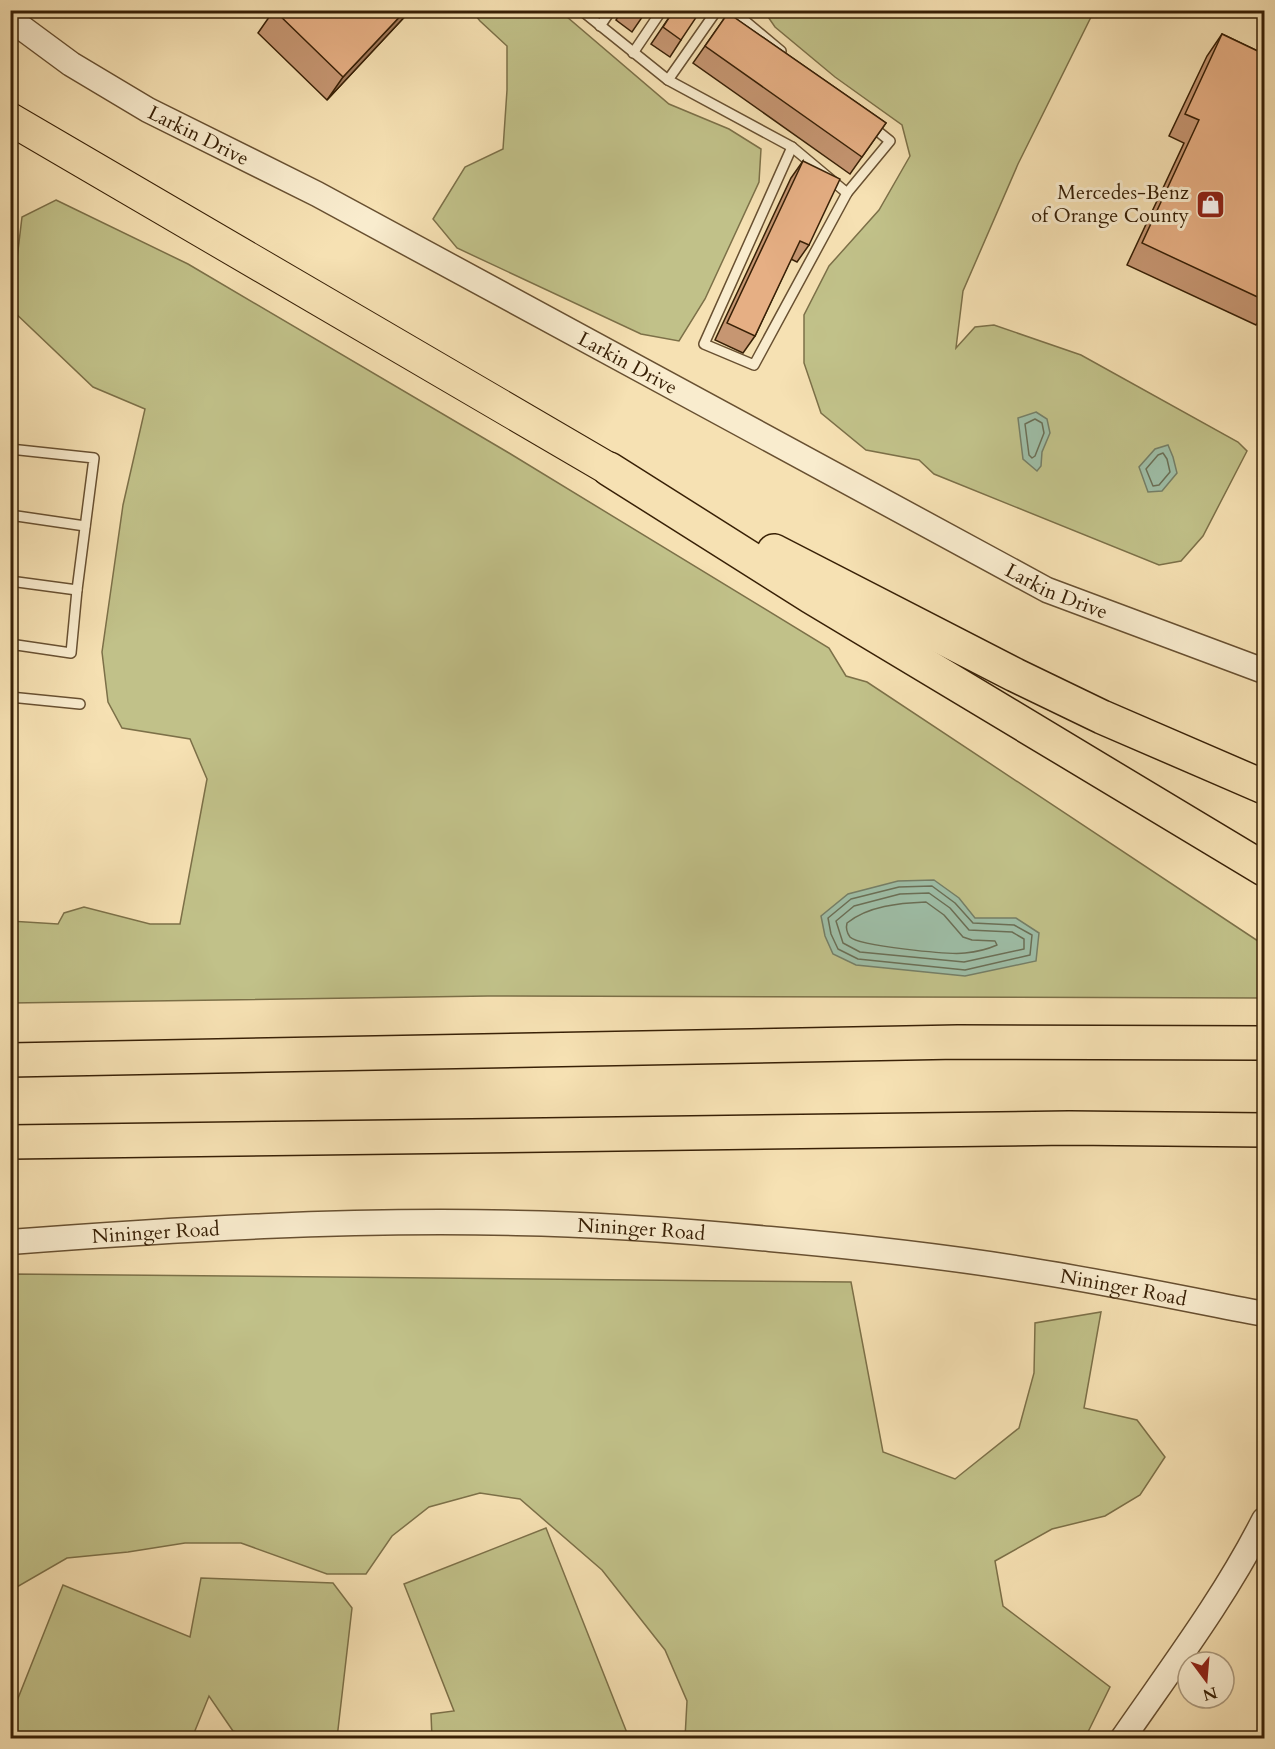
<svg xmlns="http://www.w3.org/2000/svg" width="1275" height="1749" font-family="Cardo,serif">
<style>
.green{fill:#c1c189;stroke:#7c7048;stroke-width:1.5}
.water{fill:#9ebea7;stroke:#757f67;stroke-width:1.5}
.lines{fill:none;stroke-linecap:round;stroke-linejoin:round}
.shore{stroke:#6b6f56;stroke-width:1.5}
.service-casing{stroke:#685031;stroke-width:12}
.tertiary-casing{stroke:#685031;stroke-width:27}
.trunk-casing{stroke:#382006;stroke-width:34}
.motorway-casing{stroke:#382006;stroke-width:36}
.service{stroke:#f9ecce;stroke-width:9}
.tertiary{stroke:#f9ecce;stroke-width:24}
.trunk{stroke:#f6e1b3;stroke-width:32}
.motorway{stroke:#f6e1b3;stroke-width:33}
.wall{fill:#c69672;stroke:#382006;stroke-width:1.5}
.shaded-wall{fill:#a17a5c;stroke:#382006;stroke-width:1.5}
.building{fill:#e6af84;stroke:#382006;stroke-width:1.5}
.labels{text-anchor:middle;stroke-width:6;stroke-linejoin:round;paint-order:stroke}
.street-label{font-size:20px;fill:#382006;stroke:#f9ecce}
.poi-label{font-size:20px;fill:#382006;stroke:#f9ecce;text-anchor:end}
</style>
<rect width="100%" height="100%" fill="#f6e1b3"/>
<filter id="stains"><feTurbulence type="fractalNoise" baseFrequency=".00333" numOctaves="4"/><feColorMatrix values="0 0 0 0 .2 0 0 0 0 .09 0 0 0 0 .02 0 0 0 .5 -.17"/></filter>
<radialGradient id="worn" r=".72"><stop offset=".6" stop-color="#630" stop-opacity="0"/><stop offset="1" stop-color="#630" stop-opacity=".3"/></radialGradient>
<g class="green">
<polygon points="472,11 560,11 669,104 729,129 761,149 759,182 705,299 679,341 641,334 457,248 433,219 465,167 503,149 507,90 507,46 480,21"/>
<polygon points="764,11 1094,11 1018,164 963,291 956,348 975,327 994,325 1081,355 1238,442 1247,451 1203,536 1181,561 1159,565 934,474 919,460 866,450 821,413 804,363 804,315 829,266 879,210 910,156 902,125 835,77 775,27"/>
<polygon points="56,200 188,264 509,453 829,648 846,676 867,682 1264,945 1264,998 488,996 11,1003 10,921 58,924 64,913 84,907 150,924 180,924 207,779 190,739 122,728 108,702 102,652 123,505 145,409 93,387 11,309 22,217"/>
<polygon points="11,1274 851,1282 883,1452 955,1479 1019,1428 1034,1373 1035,1323 1101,1312 1084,1408 1137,1420 1165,1457 1140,1495 1105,1516 1052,1529 995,1561 1003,1606 1110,1687 1085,1738 685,1738 687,1701 665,1650 602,1570 520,1499 480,1493 429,1507 392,1536 366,1574 327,1574 241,1543 185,1543 128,1552 67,1558 15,1588 11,1597"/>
<polygon points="546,1528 629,1738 432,1738 431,1714 454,1711 404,1584"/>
<polygon points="201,1578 333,1583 352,1608 337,1738 255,1738 233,1731 209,1696 192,1738 11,1738 11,1716 63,1585 190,1637"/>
</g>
<g class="water">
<polygon points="1036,412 1047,419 1050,433 1042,452 1041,466 1037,471 1023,459 1018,418"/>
<polygon points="1168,445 1173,457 1177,473 1162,491 1148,492 1139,467 1155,449"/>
<polygon points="934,880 959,898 975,918 1016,918 1039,933 1036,961 965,976 856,965 833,954 825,936 821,916 848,894 898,881"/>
</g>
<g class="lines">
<g class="shore">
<polygon points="1035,419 1042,423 1044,433 1035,456 1032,458 1029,455 1025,424"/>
<polygon points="1163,453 1167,459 1170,472 1159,485 1153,486 1146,469 1158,455"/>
<polygon points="932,886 955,903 973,923 1014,925 1032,935 1030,955 965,970 858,959 838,949 831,934 828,918 851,899 899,887"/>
<polygon points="929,893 950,908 969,930 1012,932 1024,939 1024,949 964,962 860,952 843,943 836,921 854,906 900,894"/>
<path d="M 926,902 L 944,915 L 963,937 L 972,940 L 995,941 L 997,945 C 988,949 976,952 965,953 C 950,955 859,946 850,937 C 847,933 846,927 847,923 C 868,906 899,903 926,902 Z"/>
</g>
<defs>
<g id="service">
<polyline points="581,10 668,80 717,10"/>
<polyline points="732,10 781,51"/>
<polyline points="600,26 611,10"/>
<polyline points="633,53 662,10"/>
<polyline points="668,80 792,147 847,193 890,141 870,125"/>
<polyline points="792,147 704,344 754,365 847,193"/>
<polyline points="10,449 94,458 77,590 10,581"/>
<polyline points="10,515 85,526"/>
<polyline points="10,644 71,653 77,590"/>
<polyline points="10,697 80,704"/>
</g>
<g id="tertiary">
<path id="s1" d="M 10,19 L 71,64 L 148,110 L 317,194 L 1047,590 L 1264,671"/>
<path id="s2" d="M 10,1242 C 179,1229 348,1219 517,1223 C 601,1224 686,1231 770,1239 C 860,1247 951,1257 1040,1272 C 1115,1284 1190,1300 1264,1314"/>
<path d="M 1123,1738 C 1172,1667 1225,1597 1264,1520"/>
</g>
<polyline id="trunk" points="10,119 609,469"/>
<g id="motorway">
<polyline points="609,469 810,596 1264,869"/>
<polyline points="774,551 1015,675 1102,717 1264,787"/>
<polyline points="10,1060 958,1042 1264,1043"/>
<polyline points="10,1142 1069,1128 1264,1130"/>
</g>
</defs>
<use href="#service" class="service-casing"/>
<use href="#tertiary" class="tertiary-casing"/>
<use href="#trunk" class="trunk-casing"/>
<use href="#motorway" class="motorway-casing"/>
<use href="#service" class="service"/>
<use href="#tertiary" class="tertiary"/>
<use href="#trunk" class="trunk"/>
<use href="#motorway" class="motorway"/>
</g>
<g class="wall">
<polygon points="274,10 411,10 327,100 258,33"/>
<polygon points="622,10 647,10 632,32 616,20"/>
<polygon points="674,10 681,40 670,57 651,44"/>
<polygon points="728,13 886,123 850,174 693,63"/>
<polygon points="1222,34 1264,54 1264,313 1256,325 1127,265 1184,143 1169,136 1207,56"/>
<polygon points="803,161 809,245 797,262 791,259 755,336 743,353 715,340 791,178"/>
</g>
<polygon class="shaded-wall" points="406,10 411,10 327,100 343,77"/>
<g class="building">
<polygon points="274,10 406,10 343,77"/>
<polygon points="638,10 647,10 644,15"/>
<polygon points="674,10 701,10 681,40 663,27"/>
<polygon points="728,13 886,123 862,157 705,46"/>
<polygon points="1222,34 1264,54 1264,300 1142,243 1199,120 1185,114"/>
<polygon points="803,161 840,179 809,245 800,241 755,336 727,323"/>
</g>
<defs>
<symbol id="shop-square" viewBox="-11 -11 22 22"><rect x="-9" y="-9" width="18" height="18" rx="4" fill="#8f2418" stroke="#f9ecce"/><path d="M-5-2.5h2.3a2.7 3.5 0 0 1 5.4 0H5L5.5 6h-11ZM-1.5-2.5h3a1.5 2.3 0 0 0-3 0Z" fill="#fff"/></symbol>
</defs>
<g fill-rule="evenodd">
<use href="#shop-square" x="1194" y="188" width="33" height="33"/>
</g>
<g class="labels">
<g class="street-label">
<text dy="7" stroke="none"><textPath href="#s1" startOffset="222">Larkin Drive</textPath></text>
<text dy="7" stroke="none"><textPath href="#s1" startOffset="708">Larkin Drive</textPath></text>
<text dy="7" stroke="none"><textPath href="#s1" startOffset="1194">Larkin Drive</textPath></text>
<text dy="7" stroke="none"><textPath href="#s2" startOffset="632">Nininger Road</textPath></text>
<text dy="7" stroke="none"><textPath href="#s2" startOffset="146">Nininger Road</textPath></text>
<text dy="7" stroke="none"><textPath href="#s2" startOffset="1118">Nininger Road</textPath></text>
</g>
<g class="poi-label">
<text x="1189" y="199">Mercedes-Benz<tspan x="1189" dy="23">of Orange County</tspan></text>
</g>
</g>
<rect width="1275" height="1749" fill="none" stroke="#f6e1b3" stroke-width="36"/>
<rect x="12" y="12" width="1251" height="1725" fill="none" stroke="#382006" stroke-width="3"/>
<rect x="18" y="18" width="1239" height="1713" fill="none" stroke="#382006" stroke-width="1.5"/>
<g transform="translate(1206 1680) rotate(164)"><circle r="28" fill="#f9ecce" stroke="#ac9a7e" stroke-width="1.5"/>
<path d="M0-4.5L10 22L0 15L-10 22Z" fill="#8f2418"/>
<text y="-9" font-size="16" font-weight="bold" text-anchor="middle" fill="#382006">N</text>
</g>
<rect width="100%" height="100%" filter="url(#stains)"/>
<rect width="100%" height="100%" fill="url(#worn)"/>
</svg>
